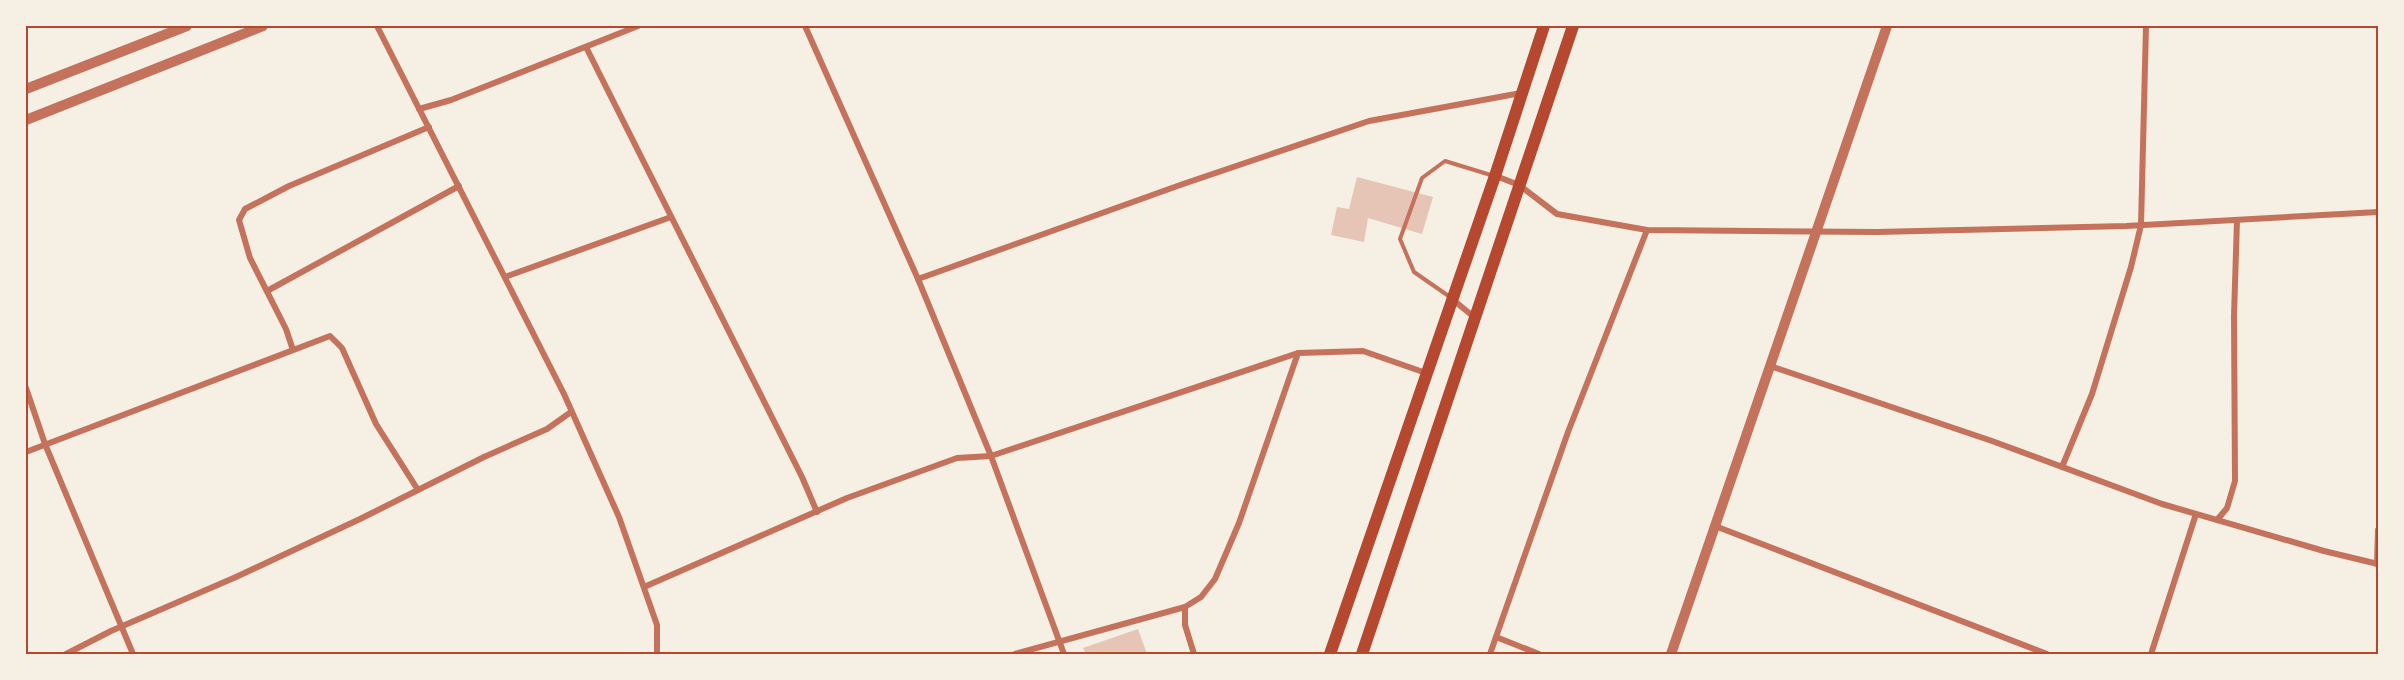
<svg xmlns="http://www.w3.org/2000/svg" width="2404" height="680" font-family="Poppins,sans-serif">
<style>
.building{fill:#e6c5b7}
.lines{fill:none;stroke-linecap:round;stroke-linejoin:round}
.service{stroke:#c5725c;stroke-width:4}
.minor{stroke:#c5725c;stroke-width:6}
.tertiary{stroke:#c5725c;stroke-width:10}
.secondary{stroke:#b5482f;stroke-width:12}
.neatline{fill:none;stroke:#b5482f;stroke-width:2}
</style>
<rect width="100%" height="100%" fill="#f6efe4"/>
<g class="building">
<polygon points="1357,177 1433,197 1422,234 1368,218 1364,242 1331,235 1337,207 1349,209"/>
<polygon points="1138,629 1147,654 1086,654 1083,648"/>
</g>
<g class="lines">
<polyline class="service" points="1450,297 1414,272 1400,239 1422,178 1445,161 1494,176"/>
<g class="minor">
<polyline points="377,26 564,394 619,517 657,625 657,654"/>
<polyline points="805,26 918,279 991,456 1064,654"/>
<polyline points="586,47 802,477 817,512"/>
<polyline points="419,109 451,100 638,26"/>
<polyline points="1496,176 1519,185 1557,214 1647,230 1877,232 2126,226 2378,212"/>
<polyline points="505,277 671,217"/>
<polyline points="918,279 1183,184 1369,121 1521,93"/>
<polyline points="267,291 459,186"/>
<polyline points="1452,299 1474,317"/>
<polyline points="293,350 286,329 250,258 239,220 245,209 289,186 429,127"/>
<polyline points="1770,366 1992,441 2162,504 2324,551 2378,564"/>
<polyline points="26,388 45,444 133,654"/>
<polyline points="26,452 330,336 342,348 376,424 418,490"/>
<polyline points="2062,467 2092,394 2131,267 2141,225 2146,26"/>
<polyline points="2217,520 2227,508 2235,481 2234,316 2237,220"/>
<polyline points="1715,526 2047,654"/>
<polyline points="2377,564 2378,530"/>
<polyline points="644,587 847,498 957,458 991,456 1298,353 1363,351 1426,373"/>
<polyline points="1185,607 1185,625 1194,654"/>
<polyline points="1496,637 1539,654"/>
<polyline points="66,654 111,631 236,577 360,519 484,457 547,429 571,412"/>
<polyline points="1015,654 1185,607 1201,597 1215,579 1239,523 1298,353"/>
<polyline points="1490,654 1568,432 1647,230"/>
<polyline points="2151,654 2196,514"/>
</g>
<g class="tertiary">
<polyline points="26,89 187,26"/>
<polyline points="26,120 263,26"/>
<polyline points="1671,654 1887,26"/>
</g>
<g class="secondary">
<polyline points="1330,654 1495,176 1544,26"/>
<polyline points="1362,654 1573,26"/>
</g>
</g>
<rect width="2404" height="680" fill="none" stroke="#f6efe4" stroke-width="54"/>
<rect x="27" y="27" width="2350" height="626" class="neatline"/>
</svg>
